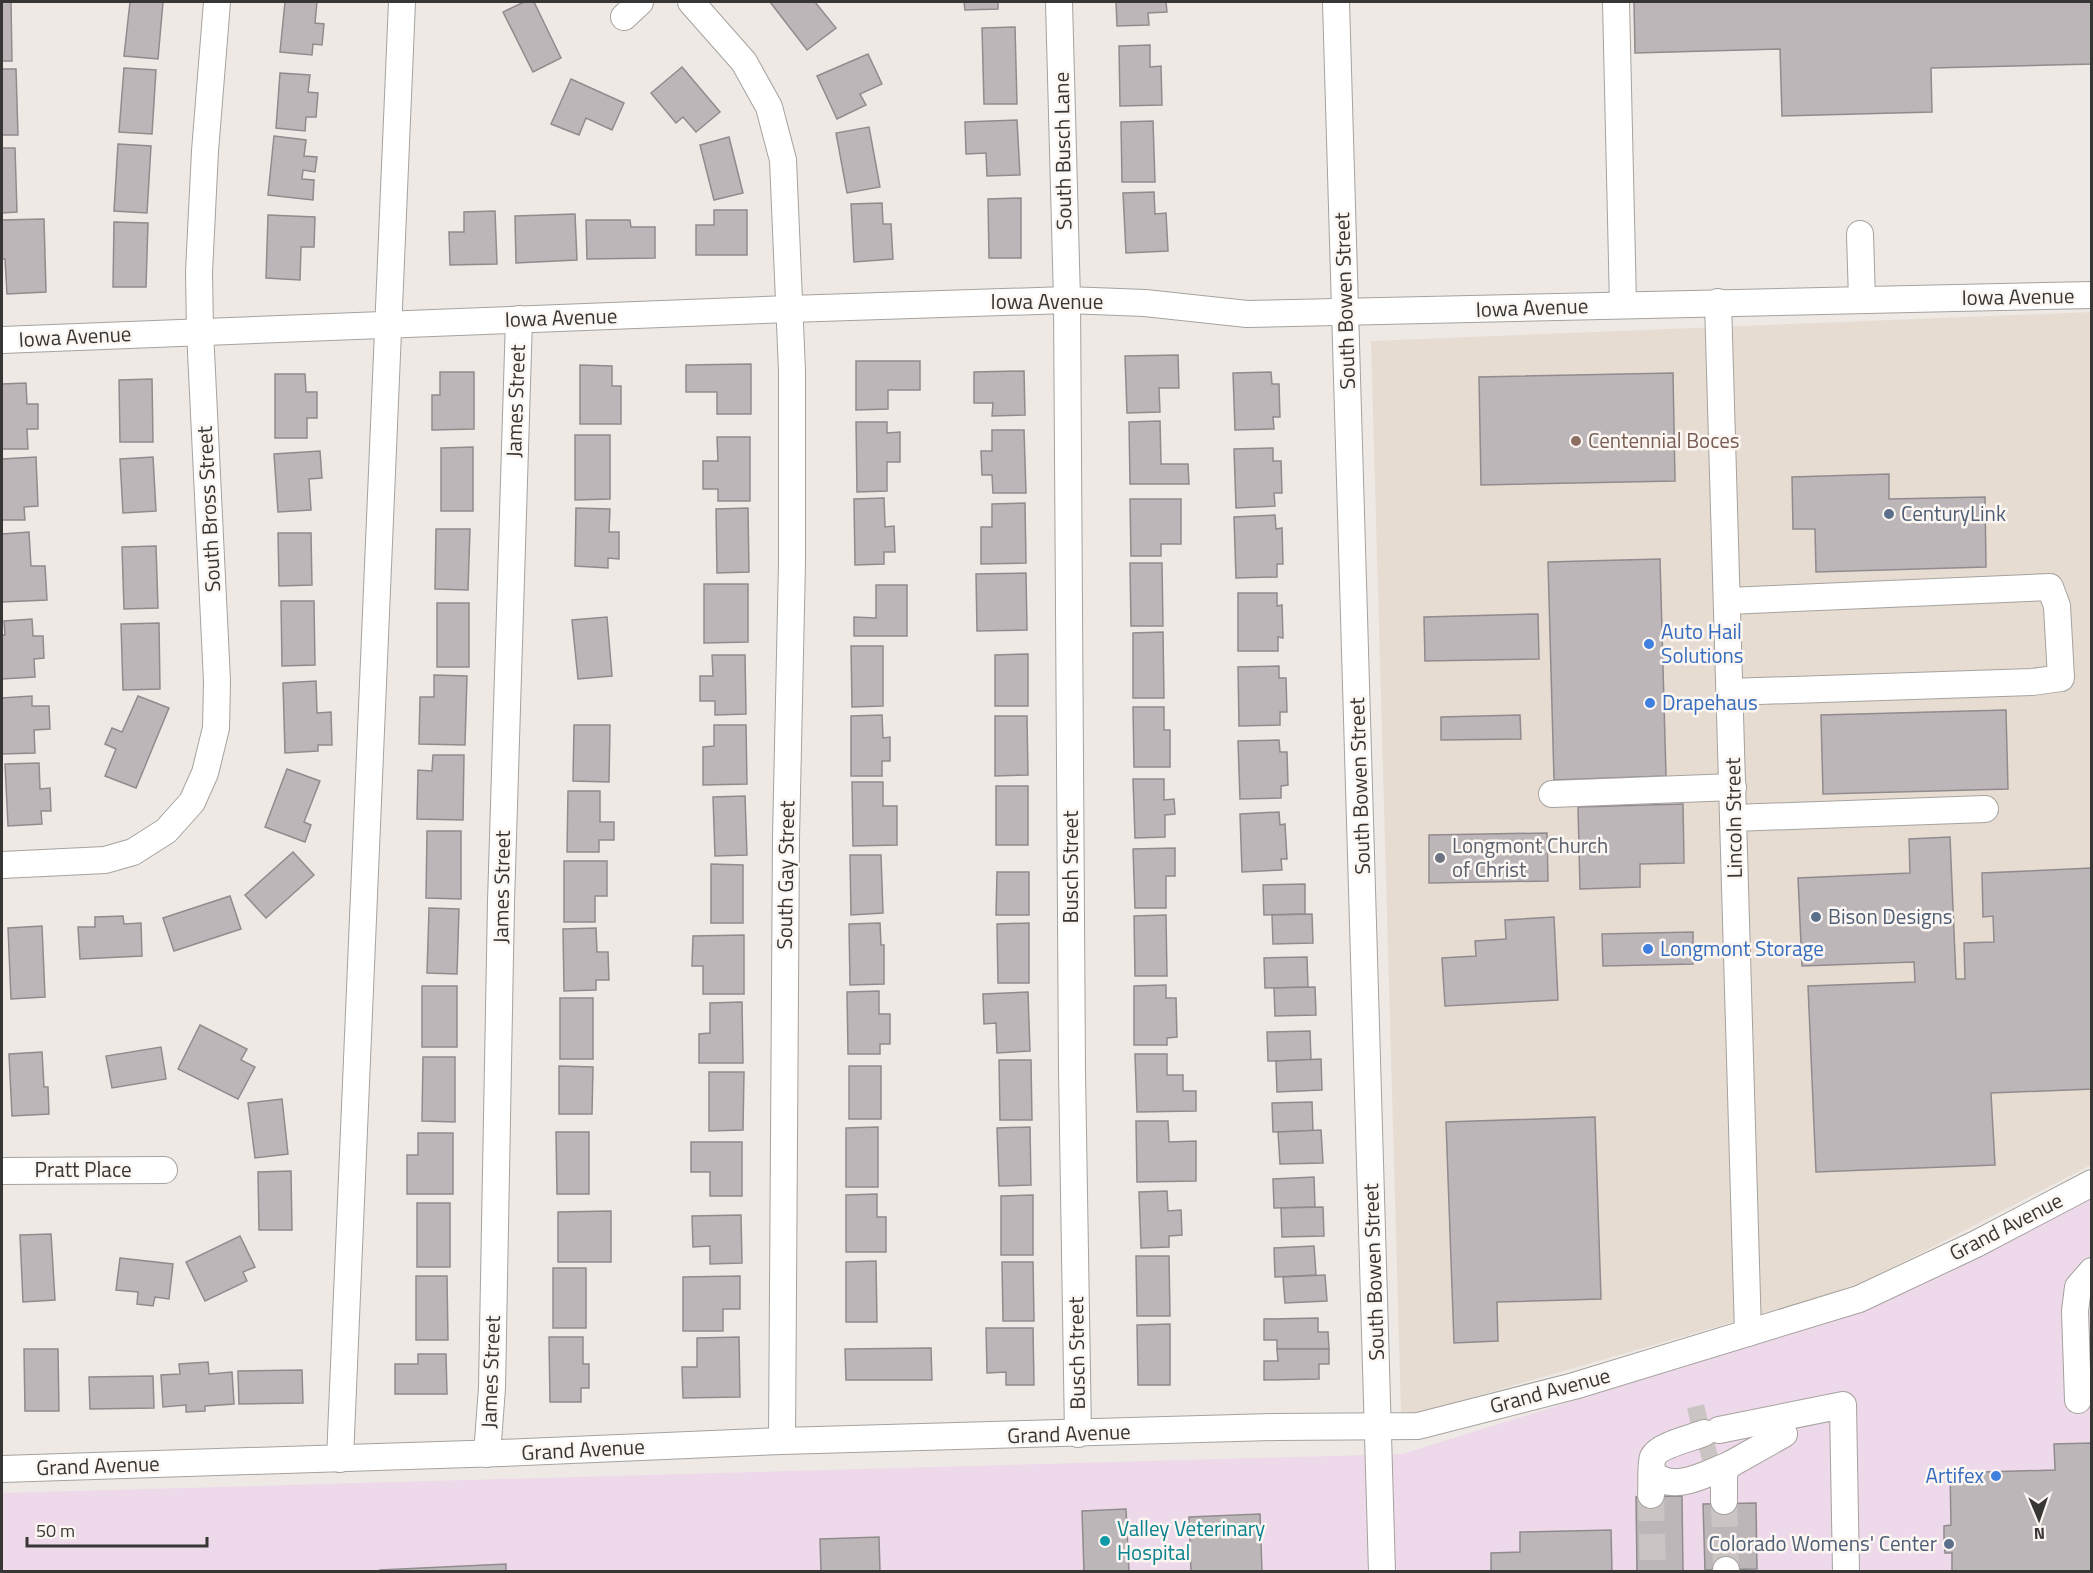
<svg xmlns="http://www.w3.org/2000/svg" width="2093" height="1573" font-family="'Titillium Web',sans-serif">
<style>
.commercial{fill:#edd9ea}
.built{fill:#e7dcd2}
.building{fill:#bcb6b9;stroke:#918b8e;stroke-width:1.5}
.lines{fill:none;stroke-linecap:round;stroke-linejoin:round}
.minor-tunnel{stroke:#cac5c2;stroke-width:26;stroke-dasharray:26 13;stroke-linecap:butt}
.minor-casing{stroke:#a6a29e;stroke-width:28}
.minor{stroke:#fff;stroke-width:26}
.education-dot{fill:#8d6e63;stroke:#fbf6f2;stroke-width:2}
.service-dot{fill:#5c6f8a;stroke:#fbf6f2;stroke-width:2}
.shop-dot{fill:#3f7fe0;stroke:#fbf6f2;stroke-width:2}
.worship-dot{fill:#6b7280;stroke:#fbf6f2;stroke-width:2}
.culture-dot{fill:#0f9aa8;stroke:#fbf6f2;stroke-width:2}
.labels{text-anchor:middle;stroke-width:5;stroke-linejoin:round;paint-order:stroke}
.street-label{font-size:21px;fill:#383634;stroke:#fbf6f2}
.education-label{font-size:21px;fill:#785e54;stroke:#fbf6f2;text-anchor:start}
.service-label{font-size:21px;fill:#4e5e75;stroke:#fbf6f2;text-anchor:start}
.shop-label{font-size:21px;fill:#366cbe;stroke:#fbf6f2;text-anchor:start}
.worship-label{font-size:21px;fill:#5b616d;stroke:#fbf6f2;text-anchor:start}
.culture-label{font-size:21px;fill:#0d838f;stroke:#fbf6f2;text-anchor:start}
</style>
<rect width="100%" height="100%" fill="#eee9e5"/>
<polygon class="commercial" points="2091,1197 2091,1571 2,1572 2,1493 1402,1454 1866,1310"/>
<polygon class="built" points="2091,312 2091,1165 1855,1287 1418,1413 1401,1414 1371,341"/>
<g class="building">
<polygon points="2,2 11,2 12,61 2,61"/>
<polygon points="130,2 163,2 158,59 124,56"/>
<polygon points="285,2 317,2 315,23 324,24 322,45 313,44 312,55 280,52"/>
<polygon points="524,2 534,2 561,58 533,72 503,12"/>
<polygon points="770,2 815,2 836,28 807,50"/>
<polygon points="964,2 998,2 998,9 965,10"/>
<polygon points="1116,2 1166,2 1167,12 1148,13 1149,25 1117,26"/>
<polygon points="1634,2 2092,2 2092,64 1931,68 1932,112 1782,116 1780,49 1635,53"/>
<polygon points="1015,27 1017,104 984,104 982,28"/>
<polygon points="1150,45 1150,67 1161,66 1162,105 1120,106 1119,46"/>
<polygon points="868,54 882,84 860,94 866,105 837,119 817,76"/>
<polygon points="682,67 720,112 696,132 683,117 676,123 651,93"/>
<polygon points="124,68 156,70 152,134 119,132"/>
<polygon points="2,69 16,69 18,135 2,135"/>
<polygon points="280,73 310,75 308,92 318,93 316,117 306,117 305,131 276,128"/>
<polygon points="571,79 624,103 612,130 586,118 579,135 551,124"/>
<polygon points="1017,120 1020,175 987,176 986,153 966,154 965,122"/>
<polygon points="1153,121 1155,182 1122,182 1121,122"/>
<polygon points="869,127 880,187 847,193 836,133"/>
<polygon points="274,136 306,140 304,156 317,157 315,172 303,170 302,179 314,180 313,200 268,195"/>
<polygon points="729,137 743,193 714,200 700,145"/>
<polygon points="118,144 151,146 147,213 114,211"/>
<polygon points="2,148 15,148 17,212 2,213"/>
<polygon points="1154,192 1155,214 1166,213 1168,251 1126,253 1123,193"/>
<polygon points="1021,198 1021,258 989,258 988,199"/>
<polygon points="882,203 883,224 891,224 893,259 854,262 851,204"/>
<polygon points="714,210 747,210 747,255 696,255 696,225 714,225"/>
<polygon points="495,211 497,264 450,265 449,232 464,232 464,212"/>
<polygon points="575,214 577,260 516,263 515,216"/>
<polygon points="268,215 315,217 314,247 301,247 300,280 266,278"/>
<polygon points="44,219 46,292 7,294 5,259 2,259 2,220"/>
<polygon points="586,220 630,220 631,227 655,227 655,258 587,259"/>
<polygon points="114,222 148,223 146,287 113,287"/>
<polygon points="1178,355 1179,388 1159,388 1160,412 1127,413 1125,356"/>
<polygon points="856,361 920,361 920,390 888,390 888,409 856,410"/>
<polygon points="751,364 751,414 717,414 717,392 686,392 686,365"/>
<polygon points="580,365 612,366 612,386 621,386 621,424 580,424"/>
<polygon points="1024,371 1025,415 992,416 993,403 974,403 974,372"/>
<polygon points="440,372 474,372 474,429 432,430 432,395 440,395"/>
<polygon points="1271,372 1272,384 1279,384 1280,417 1273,417 1274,429 1235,430 1233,373"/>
<polygon points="1673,373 1675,481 1481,485 1479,377"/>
<polygon points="275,374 305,374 306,392 317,392 317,418 307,418 307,438 275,438"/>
<polygon points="152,379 153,442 120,442 119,380"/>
<polygon points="26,383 27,404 38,404 38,429 27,429 28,449 2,449 2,384"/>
<polygon points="1160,421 1161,464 1188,464 1189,484 1130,484 1129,422"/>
<polygon points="856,422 887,422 887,433 900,432 900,462 887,462 887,491 857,492"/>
<polygon points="992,430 1024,430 1026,493 993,493 992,475 982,475 981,451 992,451"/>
<polygon points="575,435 610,435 610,499 575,500"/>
<polygon points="717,437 750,437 750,501 718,501 718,489 703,489 703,461 718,461"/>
<polygon points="473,447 473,511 441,511 441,448"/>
<polygon points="1273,448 1273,461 1281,461 1282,493 1274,493 1275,506 1236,508 1234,449"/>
<polygon points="320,451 322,478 309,479 311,510 278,512 274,454"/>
<polygon points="36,457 38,506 24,507 25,520 2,520 2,459"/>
<polygon points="153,457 156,511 123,513 120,459"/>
<polygon points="1889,474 1889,499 1985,497 1986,567 1816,572 1815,529 1793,529 1792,477"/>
<polygon points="884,498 885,527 894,526 895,552 884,552 884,564 855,565 854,499"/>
<polygon points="1130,499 1181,499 1181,544 1161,544 1161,556 1131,556"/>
<polygon points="1025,503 1026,563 981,564 981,527 992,527 992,504"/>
<polygon points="576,508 610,509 609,532 619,532 619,559 608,558 608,568 575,566"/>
<polygon points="748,508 749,572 717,573 716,509"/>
<polygon points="1275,515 1276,529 1282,528 1283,564 1277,564 1277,577 1236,578 1234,517"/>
<polygon points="436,529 470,529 468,590 435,589"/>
<polygon points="29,532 31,566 45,566 47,600 2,602 2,534"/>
<polygon points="278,533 311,533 312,585 279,586"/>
<polygon points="156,546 158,608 124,609 122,547"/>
<polygon points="1660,559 1666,776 1554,780 1548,562"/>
<polygon points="1130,563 1162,563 1163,626 1131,626"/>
<polygon points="1026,573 1027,630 977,631 976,574"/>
<polygon points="704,584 748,584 748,642 704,643"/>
<polygon points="876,585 907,585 907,636 854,636 854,617 876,618"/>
<polygon points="1238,593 1277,593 1277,606 1282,605 1283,638 1278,637 1278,651 1238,651"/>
<polygon points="281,601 314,601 315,665 282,666"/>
<rect x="437" y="603" width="32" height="64"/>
<polygon points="1538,614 1539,659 1425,661 1424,617"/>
<polygon points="607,617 612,676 578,679 572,620"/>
<polygon points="32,619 33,636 43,636 44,658 34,659 35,677 2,679 2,635 5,635 4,621"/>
<polygon points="159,623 160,689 123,690 121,624"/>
<polygon points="1163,632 1164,698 1133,698 1133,633"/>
<polygon points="851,646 883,646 883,706 852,707"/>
<polygon points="1028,654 1028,706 995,706 995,655"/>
<polygon points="712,655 745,655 746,714 715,715 715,701 700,701 700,676 713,676"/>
<polygon points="1279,666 1279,678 1286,678 1287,712 1280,712 1280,725 1239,726 1238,667"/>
<polygon points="434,675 467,676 465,745 419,744 420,697 434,697"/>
<polygon points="316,681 317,713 331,712 332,745 318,745 318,751 285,753 283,683"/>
<polygon points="32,696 32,706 49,706 50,729 34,730 35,753 2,754 2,698"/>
<polygon points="138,696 169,708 136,788 105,776 116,749 105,744 112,728 122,732"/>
<polygon points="1133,707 1164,707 1164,730 1170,730 1170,767 1134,767"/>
<polygon points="2006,710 2008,789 1823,794 1821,715"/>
<polygon points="882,715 883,738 890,737 890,761 882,761 882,776 851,776 851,716"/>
<polygon points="1520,715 1521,739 1441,740 1441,717"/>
<polygon points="995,716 1027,716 1028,775 995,776"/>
<polygon points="574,725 610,725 609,782 573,781"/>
<polygon points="714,725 746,725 747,784 703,785 703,747 714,746"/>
<polygon points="1279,740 1280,752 1287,752 1288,785 1281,786 1281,798 1240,799 1238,741"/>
<polygon points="433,755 464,755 463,820 417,819 418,770 432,771"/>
<polygon points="39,763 40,789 50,788 51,811 41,811 42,824 8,826 5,764"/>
<polygon points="287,769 320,781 304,822 311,825 305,842 265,827"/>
<polygon points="1133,779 1164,779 1164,800 1174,799 1175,814 1165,815 1165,837 1135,838"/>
<polygon points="852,782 883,782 883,806 897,806 897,845 853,846"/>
<rect x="996" y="786" width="32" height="59"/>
<polygon points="568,791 600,791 600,822 614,822 614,840 599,840 599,852 567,852"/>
<polygon points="745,796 747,855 715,856 713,797"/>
<polygon points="1683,804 1684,863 1640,864 1640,887 1580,889 1578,807"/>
<polygon points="1279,812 1280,825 1285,824 1287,859 1281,859 1282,870 1242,872 1240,814"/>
<polygon points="427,831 461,831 461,899 426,898"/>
<polygon points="1547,833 1548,881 1429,883 1429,835"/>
<polygon points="1950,837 1956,979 1965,979 1964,943 1994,942 1993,916 1983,917 1982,873 2092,868 2092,1089 1991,1093 1995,1165 1816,1172 1808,986 1915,982 1914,962 1802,966 1798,878 1910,873 1909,839"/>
<polygon points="1175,848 1175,876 1166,876 1166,908 1135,908 1133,849"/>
<polygon points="293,852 314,875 266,918 245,895"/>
<polygon points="850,855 881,855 883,913 851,915"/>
<polygon points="564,861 607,861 607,896 595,896 595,922 564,922"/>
<polygon points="711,864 743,865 743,923 711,923"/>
<polygon points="997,872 1029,872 1029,915 996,915"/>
<polygon points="1305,884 1305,914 1264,915 1263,885"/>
<polygon points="230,896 241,929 174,951 163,918"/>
<polygon points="429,908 459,909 457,974 427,973"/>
<polygon points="1312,914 1313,943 1273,944 1272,915"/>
<polygon points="1166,915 1167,976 1135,976 1134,916"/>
<polygon points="123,916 124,924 141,923 142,956 80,959 78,927 95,927 95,917"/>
<polygon points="1554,917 1558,1000 1445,1006 1442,958 1476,956 1475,941 1506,939 1505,920"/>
<polygon points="880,923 881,945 884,945 884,984 850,985 849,924"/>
<polygon points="1029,923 1029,983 998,983 997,924"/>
<polygon points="42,926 45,997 11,999 8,928"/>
<polygon points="596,928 597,952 608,952 609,980 596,980 596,990 564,991 563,929"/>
<polygon points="1693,932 1693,964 1603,966 1602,934"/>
<polygon points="744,935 744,994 703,994 703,966 692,966 693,936"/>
<polygon points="1307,957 1308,987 1265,988 1264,958"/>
<polygon points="1166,985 1166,998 1176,998 1177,1037 1167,1038 1167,1045 1134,1045 1134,986"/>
<rect x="422" y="986" width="35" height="61"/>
<polygon points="1315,987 1316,1015 1275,1016 1274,988"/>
<polygon points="879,991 879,1014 890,1014 890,1044 880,1044 880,1054 848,1054 847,992"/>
<polygon points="1028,992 1030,1051 997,1053 996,1023 984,1024 983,994"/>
<rect x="560" y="998" width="33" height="61"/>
<polygon points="742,1002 743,1063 699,1063 699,1034 710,1033 710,1003"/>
<polygon points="200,1025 247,1049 241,1060 255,1067 238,1099 178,1069"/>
<polygon points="1310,1031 1311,1060 1268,1061 1267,1032"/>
<polygon points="161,1047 166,1079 112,1088 106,1056"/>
<polygon points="42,1052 44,1087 48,1087 49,1114 12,1116 9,1054"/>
<polygon points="1135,1054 1167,1054 1167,1075 1183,1075 1183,1091 1196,1091 1196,1111 1137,1112"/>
<polygon points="423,1057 455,1057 455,1122 422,1121"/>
<polygon points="1321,1059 1322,1090 1277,1092 1276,1061"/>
<polygon points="999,1060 1031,1060 1032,1120 1000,1120"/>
<polygon points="559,1066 593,1067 592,1114 559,1114"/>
<rect x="849" y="1066" width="32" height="53"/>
<polygon points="709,1072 744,1072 743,1130 709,1131"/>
<polygon points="282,1099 288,1154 255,1158 248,1103"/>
<polygon points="1312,1102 1313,1131 1273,1132 1272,1103"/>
<polygon points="1595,1117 1601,1299 1497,1302 1498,1341 1454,1343 1446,1122"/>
<polygon points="1136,1121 1168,1121 1169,1142 1196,1141 1196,1181 1137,1182"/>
<polygon points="878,1127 878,1187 846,1187 846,1128"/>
<polygon points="1030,1127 1031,1185 999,1186 997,1128"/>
<polygon points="1321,1130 1323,1163 1280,1164 1278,1132"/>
<polygon points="556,1132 589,1132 589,1194 557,1194"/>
<polygon points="418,1133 453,1133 453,1194 407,1194 407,1155 418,1155"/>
<polygon points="691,1142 742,1142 742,1196 710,1196 710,1172 691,1172"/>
<polygon points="291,1171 292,1230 259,1230 258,1172"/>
<polygon points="1314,1177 1315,1207 1274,1208 1273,1179"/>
<polygon points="1167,1191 1168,1211 1181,1210 1182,1235 1169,1236 1169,1247 1141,1248 1139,1192"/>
<polygon points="877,1194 877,1217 886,1217 886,1252 846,1252 846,1195"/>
<polygon points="1033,1195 1033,1255 1001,1255 1001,1196"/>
<rect x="417" y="1203" width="33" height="64"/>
<polygon points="1323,1207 1324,1236 1282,1237 1281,1208"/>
<polygon points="611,1211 611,1262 558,1262 558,1212"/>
<polygon points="741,1215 742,1263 710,1264 710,1246 693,1247 692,1216"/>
<polygon points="51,1234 55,1300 23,1302 20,1235"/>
<polygon points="240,1236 255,1267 243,1272 247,1281 205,1301 186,1262"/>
<polygon points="1314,1246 1316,1275 1275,1277 1274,1248"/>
<polygon points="1136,1256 1169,1256 1170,1316 1137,1316"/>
<polygon points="120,1258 173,1264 169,1299 155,1297 153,1306 137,1304 138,1292 116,1290"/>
<polygon points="876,1261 877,1322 846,1322 846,1262"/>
<polygon points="1002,1262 1033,1262 1034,1321 1003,1321"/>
<rect x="553" y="1268" width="33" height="60"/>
<polygon points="1325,1275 1327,1301 1285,1303 1283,1277"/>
<polygon points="416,1276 447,1276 448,1340 416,1340"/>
<polygon points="740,1276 740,1309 723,1309 723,1331 683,1331 683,1277"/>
<polygon points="1318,1318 1318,1332 1328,1332 1329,1349 1277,1349 1277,1340 1264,1340 1264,1319"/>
<polygon points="1170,1324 1170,1385 1138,1385 1137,1325"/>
<polygon points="986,1328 1033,1328 1034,1385 1006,1385 1006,1372 987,1373"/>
<polygon points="549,1337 583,1337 583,1364 589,1364 589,1388 581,1388 581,1402 550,1402"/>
<polygon points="739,1337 740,1397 683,1398 682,1367 697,1367 697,1338"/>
<polygon points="931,1348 932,1380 846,1380 845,1349"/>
<polygon points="24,1349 58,1349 59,1411 25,1411"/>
<polygon points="1277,1349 1329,1349 1329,1364 1319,1364 1319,1379 1264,1380 1264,1361 1278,1361"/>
<polygon points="418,1354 446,1354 447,1394 395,1394 395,1364 418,1364"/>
<polygon points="208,1362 209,1374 232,1372 234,1404 205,1406 205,1411 186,1412 186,1405 163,1407 161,1375 180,1374 179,1364"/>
<polygon points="302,1370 303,1403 239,1404 238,1371"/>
<polygon points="153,1376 154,1408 90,1409 89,1377"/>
<polygon points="2092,1443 2092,1572 1952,1572 1952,1553 1945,1553 1944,1539 1944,1526 1951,1525 1950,1473 2055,1470 2054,1444"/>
<polygon points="1682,1496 1683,1572 1637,1572 1636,1497"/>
<polygon points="1756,1503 1757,1569 1705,1570 1703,1504"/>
<polygon points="1126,1509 1129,1572 1084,1572 1082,1511"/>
<polygon points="1260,1514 1262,1572 1191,1572 1189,1517"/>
<polygon points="1611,1530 1612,1572 1491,1572 1491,1553 1520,1552 1520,1532"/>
<polygon points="879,1537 880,1572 821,1572 820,1539"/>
<polygon points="506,1564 506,1572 380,1572 380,1570"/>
</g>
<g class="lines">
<g class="minor-tunnel">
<polyline points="1690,1421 1707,1417"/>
<polyline points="1699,1448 1715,1444"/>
<polyline points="1651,1495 1653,1572"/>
<polyline points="1724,1501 1726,1570"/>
</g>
<defs>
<g id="minor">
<polyline points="691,2 744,62 769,107 783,160 792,371 792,562 786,838 782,1441"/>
<polyline points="1059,2 1067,300 1072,1072 1078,1434"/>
<polyline points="1336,2 1382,1572"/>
<polyline points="1616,2 1623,305"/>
<polyline points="624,17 640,2"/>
<polyline points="1860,234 1862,300"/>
<polyline points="1718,302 1748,1333"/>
<polyline points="2,340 790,309 1067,300 1145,303 1247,314 2092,295"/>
<polyline points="1727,601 2050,587 2057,606 2061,678 2032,682 1730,692"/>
<polyline points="1552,794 1733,787"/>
<polyline points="1733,818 1985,809"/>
<polyline points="2,865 105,860 133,852 166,831 192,802 205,773 216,728 217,681 200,331 199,272 205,151 217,2"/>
<polyline points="2,1171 164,1170"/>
<polyline points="2078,1400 2075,1311 2078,1287 2092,1271"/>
<polyline points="1719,1430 1843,1405 1846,1572"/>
<polyline points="487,1454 492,1388 501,902 519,319"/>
<polyline points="340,1459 402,2"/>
<polyline points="2,1469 501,1453 782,1441 1276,1427 1418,1426 1574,1386 1859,1299 1976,1244 2092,1183"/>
<path d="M 1652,1473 C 1673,1494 1705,1474 1729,1465"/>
<path d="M 1651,1495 C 1652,1486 1650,1464 1653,1457 C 1659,1445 1692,1438 1704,1433"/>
<polyline points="1724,1501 1724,1473 1729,1465 1784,1434"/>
<polyline points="1726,1570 1726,1572"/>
</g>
</defs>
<use href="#minor" class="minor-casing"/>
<use href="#minor" class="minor"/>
</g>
<circle class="education-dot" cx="1576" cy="441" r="6"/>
<g class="service-dot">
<circle cx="1889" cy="514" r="6"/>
<circle cx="1816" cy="917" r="6"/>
<circle cx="1949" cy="1544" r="6"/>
</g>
<g class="shop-dot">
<circle cx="1649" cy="644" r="6"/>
<circle cx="1650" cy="703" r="6"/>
<circle cx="1648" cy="949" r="6"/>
<circle cx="1996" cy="1476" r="6"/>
</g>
<circle class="worship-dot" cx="1440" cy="858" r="6"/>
<circle class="culture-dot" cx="1105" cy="1541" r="6"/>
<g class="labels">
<g class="street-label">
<text transform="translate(1063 151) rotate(-91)" y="7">South Busch Lane</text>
<text transform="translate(2018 297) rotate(-1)" y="7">Iowa Avenue</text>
<text transform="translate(1345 301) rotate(-92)" y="7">South Bowen Street</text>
<text x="1047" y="309">Iowa Avenue</text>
<text transform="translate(1532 308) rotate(-2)" y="7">Iowa Avenue</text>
<text transform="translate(561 318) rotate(-2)" y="7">Iowa Avenue</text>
<text transform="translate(75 337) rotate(-3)" y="7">Iowa Avenue</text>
<text transform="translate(516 401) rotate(-88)" y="7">James Street</text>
<text transform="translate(209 509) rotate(-93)" y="7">South Bross Street</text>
<text transform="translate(1360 786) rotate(-92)" y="7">South Bowen Street</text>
<text transform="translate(1734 818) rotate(-91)" y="7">Lincoln Street</text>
<text transform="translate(1071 867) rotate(-90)" y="7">Busch Street</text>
<text transform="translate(786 875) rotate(-89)" y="7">South Gay Street</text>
<text transform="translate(502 887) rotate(-89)" y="7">James Street</text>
<text x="83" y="1177">Pratt Place</text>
<text transform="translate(2006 1227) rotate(-27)" y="7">Grand Avenue</text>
<text transform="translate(1374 1272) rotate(-92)" y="7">South Bowen Street</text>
<text transform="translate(1077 1353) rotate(-91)" y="7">Busch Street</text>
<text transform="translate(491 1372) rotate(-88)" y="7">James Street</text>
<text transform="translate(1550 1391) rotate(-15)" y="7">Grand Avenue</text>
<text transform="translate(1069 1434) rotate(-2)" y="7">Grand Avenue</text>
<text transform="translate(583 1450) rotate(-3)" y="7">Grand Avenue</text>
<text transform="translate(98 1466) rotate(-2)" y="7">Grand Avenue</text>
</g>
<g class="education-label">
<text x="1588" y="448">Centennial Boces</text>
</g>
<g class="service-label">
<text x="1901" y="521">CenturyLink</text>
<text x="1828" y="924">Bison Designs</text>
<text x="1937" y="1551" text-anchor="end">Colorado Womens' Center</text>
</g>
<g class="shop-label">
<text x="1661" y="639">Auto Hail<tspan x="1661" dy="24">Solutions</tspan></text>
<text x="1662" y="710">Drapehaus</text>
<text x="1660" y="956">Longmont Storage</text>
<text x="1984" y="1483" text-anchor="end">Artifex</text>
</g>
<g class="worship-label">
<text x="1452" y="853">Longmont Church<tspan x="1452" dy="24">of Christ</tspan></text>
</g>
<g class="culture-label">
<text x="1117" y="1536">Valley Veterinary<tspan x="1117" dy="24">Hospital</tspan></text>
</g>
</g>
<rect width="2093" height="1573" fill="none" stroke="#383634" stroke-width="6"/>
<g transform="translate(2039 1519) rotate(178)" stroke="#fbf6f2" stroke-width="4.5" paint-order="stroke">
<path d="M0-4.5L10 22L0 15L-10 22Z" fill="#383634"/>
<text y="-9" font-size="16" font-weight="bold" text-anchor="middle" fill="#383634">N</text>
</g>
<path d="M27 1537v9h180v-9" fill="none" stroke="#383634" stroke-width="3"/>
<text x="36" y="1537" font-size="18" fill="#383634" stroke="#fbf6f2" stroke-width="4.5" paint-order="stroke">50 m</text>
</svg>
